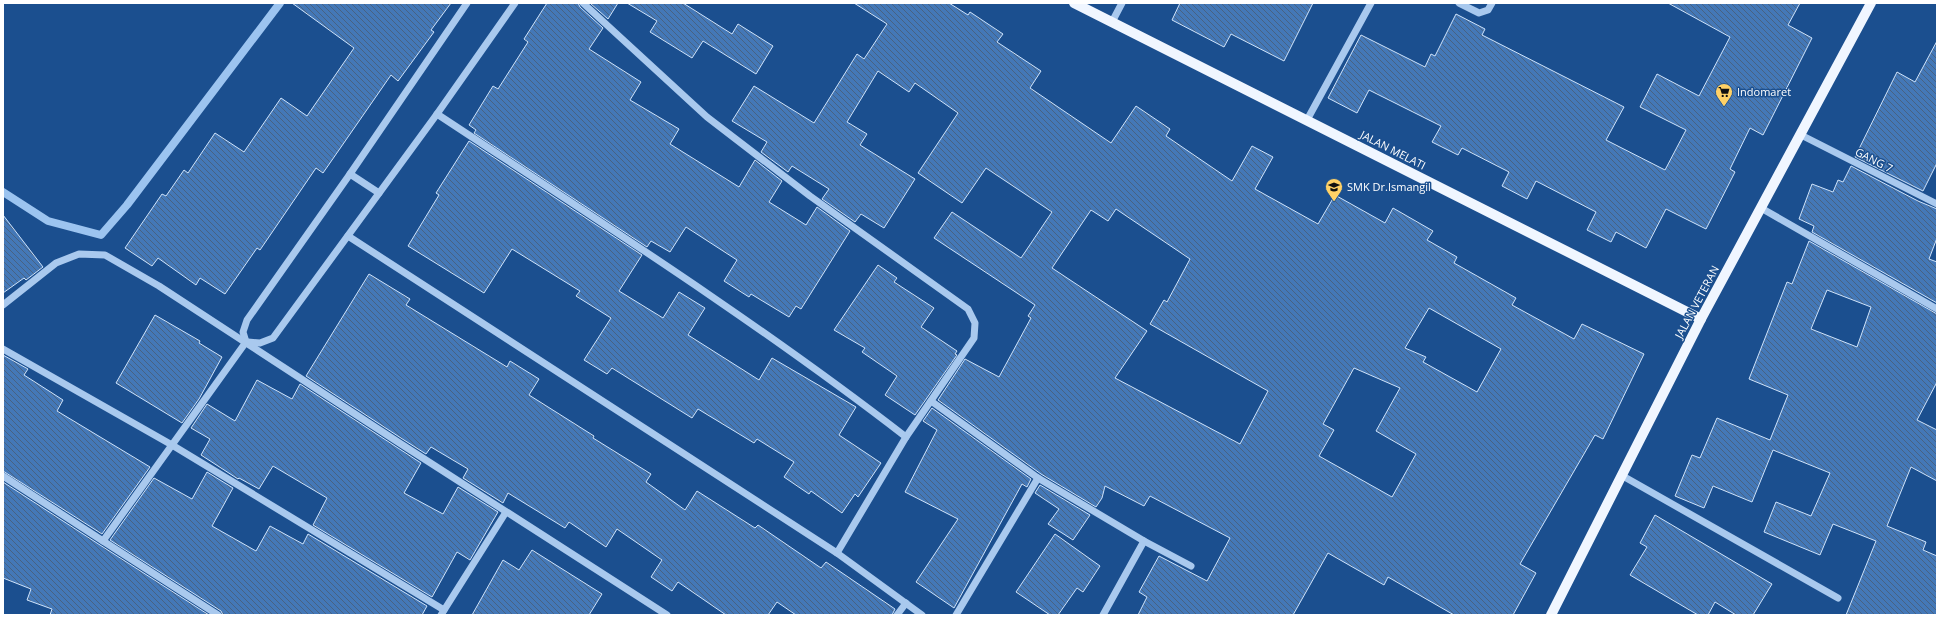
<svg xmlns="http://www.w3.org/2000/svg" width="1940" height="618" font-family="'Open Sans',sans-serif">
<style>
.lines{fill:none;stroke-linecap:round;stroke-linejoin:round}
.stream{stroke:#9cc4f0;stroke-width:8}
.building{fill:url(#building-back-hatch);stroke:#cfe3fa;fill-rule:evenodd}
.minor{stroke:#a9c9ee;stroke-width:7}
.major{stroke:#f0f6ff;stroke-width:10}
.labels{text-anchor:middle;stroke-width:3;stroke-linejoin:round;paint-order:stroke}
.poi-label{font-size:11px;fill:#fff;stroke:#1b4f8f;text-anchor:start}
.street-label{font-size:11px;fill:#fff;stroke:#1b4f8f}
</style>
<defs>
<pattern id="building-back-hatch" width="6" height="6" patternUnits="userSpaceOnUse"><rect width="6" height="6" fill="#4478b7"/><path d="M-1 5l2 2M0 0l6 6M5-1l2 2" fill="none" stroke="#486282"/></pattern>
</defs>
<rect width="100%" height="100%" fill="#1b4f8f"/>
<g class="lines">
<polyline class="stream" points="3,192 48,221 101,235 127,205 280,3"/>
</g>
<g class="building">
<polygon points="292,3 451,3 431,30 434,32 398,81 391,75 323,173 316,168 260,250 257,248 225,294 200,278 196,285 158,258 152,266 125,248 162,194 166,196 184,170 188,173 215,133 244,152 281,98 307,116 354,48"/>
<polygon points="547,3 578,3 580,7 603,28 589,49 641,82 630,100 679,129 670,144 739,187 755,160 782,181 769,202 806,225 817,207 850,231 801,309 796,306 789,317 751,294 749,297 724,281 737,260 686,227 670,252 651,241 647,247 474,133 476,130 469,125 493,86 498,89 528,42 524,39"/>
<polygon points="590,3 618,3 608,19"/>
<polygon points="627,3 683,3 732,34 738,24 773,46 756,74 703,41 692,58 650,32 657,21"/>
<path d="M 854,3 L 949,3 L 968,15 L 970,12 L 1003,34 L 997,42 L 1041,71 L 1030,88 L 1111,143 L 1136,106 L 1170,129 L 1166,136 L 1232,181 L 1252,146 L 1273,157 L 1255,189 L 1318,224 L 1335,195 L 1385,223 L 1393,208 L 1433,231 L 1427,240 L 1457,257 L 1454,263 L 1516,298 L 1512,305 L 1574,339 L 1582,324 L 1644,354 L 1603,439 L 1595,435 L 1520,564 L 1536,573 L 1513,615 L 1454,615 L 1388,577 L 1384,585 L 1328,553 L 1293,615 L 1138,615 L 1147,597 L 1139,592 L 1159,556 L 1207,581 L 1230,538 L 1150,496 L 1144,506 L 1105,486 L 1102,498 L 1096,507 L 1041,474 L 938,400 L 965,359 L 999,377 L 1031,318 L 1028,316 L 1035,305 L 934,238 L 952,212 L 1021,258 L 1052,212 L 986,168 L 962,203 L 918,173 L 958,113 L 915,83 L 909,92 L 878,71 L 847,122 L 867,134 L 860,145 L 915,179 L 884,228 L 861,214 L 855,222 L 822,199 L 829,189 L 792,166 L 788,172 L 761,152 L 767,142 L 732,121 L 754,86 L 814,123 L 857,54 L 864,59 L 887,24 ZM 1116,209 L 1190,259 L 1167,302 L 1164,300 L 1150,324 L 1268,391 L 1240,444 L 1115,378 L 1147,331 L 1052,268 L 1091,210 L 1108,221 ZM 1429,308 L 1501,349 L 1477,392 L 1423,362 L 1426,357 L 1405,348 ZM 1354,368 L 1400,388 L 1376,431 L 1416,454 L 1392,497 L 1319,456 L 1334,430 L 1323,424 Z"/>
<polygon points="1180,3 1313,3 1284,61 1231,34 1224,47 1172,20"/>
<polygon points="1668,3 1800,3 1788,25 1812,38 1763,135 1750,128 1730,169 1735,172 1706,229 1666,209 1646,248 1616,232 1611,242 1587,230 1596,212 1536,181 1527,199 1502,186 1509,172 1462,148 1458,155 1432,142 1441,126 1369,90 1357,113 1328,98 1361,35 1425,67 1431,54 1435,56 1456,14 1485,29 1482,35 1624,107 1606,140 1665,170 1686,130 1640,107 1657,74 1699,96 1730,37"/>
<polygon points="1937,41 1937,163 1923,191 1855,157 1897,72 1915,82"/>
<polygon points="469,141 642,255 619,291 663,318 679,292 705,308 688,335 759,380 772,358 856,407 839,435 881,463 858,497 855,494 842,513 811,491 809,494 784,477 794,462 757,439 754,443 698,409 692,418 612,368 607,374 584,360 611,318 576,296 580,291 512,249 484,293 408,246 439,195 436,193"/>
<polygon points="1851,166 1918,201 1937,209 1937,238 1929,259 1937,262 1937,303 1812,232 1814,226 1799,219 1812,184 1833,192 1838,180 1843,182"/>
<polygon points="3,215 43,267 26,280 24,278 3,293"/>
<path d="M 1809,241 L 1937,314 L 1937,382 L 1917,420 L 1937,430 L 1937,481 L 1911,467 L 1887,526 L 1926,542 L 1923,550 L 1937,556 L 1937,615 L 1846,615 L 1876,541 L 1833,524 L 1820,555 L 1764,532 L 1776,502 L 1811,516 L 1830,473 L 1773,450 L 1752,502 L 1713,486 L 1704,508 L 1675,496 L 1692,455 L 1700,458 L 1717,418 L 1770,440 L 1788,395 L 1749,379 L 1787,282 L 1792,284 ZM 1827,290 L 1871,307 L 1857,347 L 1811,329 Z"/>
<polygon points="878,265 897,278 894,282 934,308 921,327 957,351 955,354 957,355 915,415 885,395 897,376 862,352 865,348 834,330"/>
<polygon points="369,274 410,299 406,305 507,367 510,361 539,379 529,395 594,436 593,438 651,474 646,482 685,510 697,491 755,528 758,525 821,568 826,562 895,609 892,615 796,615 777,602 768,615 726,615 678,582 672,591 651,577 662,560 617,529 606,547 569,522 565,528 508,493 503,503 463,478 468,469 431,447 426,454 404,440 306,376"/>
<polygon points="155,315 200,341 199,343 222,357 199,399 182,423 116,383"/>
<polygon points="3,355 28,369 24,375 63,400 57,411 150,467 102,534 3,471"/>
<polygon points="257,380 292,399 300,384 421,463 404,493 443,514 458,487 498,512 470,560 457,552 432,597 313,525 327,498 273,466 259,489 239,478 238,479 201,455 210,439 191,428 207,404 235,421"/>
<polygon points="932,408 1031,479 1027,487 1022,484 954,608 916,582 958,519 905,492 937,430 923,421"/>
<polygon points="207,472 233,488 212,526 256,551 270,526 303,544 308,534 427,606 422,615 223,615 221,611 110,540 154,478 192,499"/>
<polygon points="3,482 100,545 209,615 50,615 52,609 27,600 31,589 3,578"/>
<polygon points="1040,485 1090,515 1073,540 1048,524 1059,509 1035,493"/>
<polygon points="1655,515 1772,584 1753,615 1736,615 1715,602 1708,615 1698,615 1630,575 1647,547 1640,543"/>
<polygon points="1055,534 1100,566 1083,592 1077,588 1058,615 1050,615 1016,592"/>
<polygon points="532,550 602,594 589,615 472,615 503,560 519,570"/>
</g>
<g class="lines">
<g class="minor">
<polyline points="583,3 707,117 810,196 968,309 975,323 974,338 906,437 837,553"/>
<polyline points="1459,3 1479,13 1488,10 1492,3"/>
<polyline points="1112,22 1122,3"/>
<path d="M 437,114 C 596,219 756,321 906,437"/>
<polyline points="1307,120 1371,3"/>
<polyline points="1801,135 1937,204"/>
<polyline points="350,174 379,193"/>
<polyline points="1761,208 1937,309"/>
<polyline points="348,236 837,553 922,615"/>
<polyline points="3,305 56,263 79,254 105,255 159,286 401,444 667,615"/>
<polyline points="246,342 243,332 247,320 350,174 467,3"/>
<polyline points="248,342 260,343 273,338 437,114 515,3"/>
<polyline points="3,349 172,445 444,610"/>
<polyline points="931,401 1038,478 1144,541 1191,566"/>
<polyline points="1621,475 1838,598"/>
<polyline points="3,476 103,541 246,342"/>
<polyline points="103,541 218,615"/>
<polyline points="441,615 506,512"/>
<polyline points="897,615 906,603"/>
<polyline points="956,615 1038,478"/>
<polyline points="1103,615 1144,541"/>
</g>
<g class="major">
<polyline points="1074,3 1701,319"/>
<polyline points="1551,615 1701,319 1871,3"/>
</g>
</g>
<defs>
<symbol id="supermarket-pin" viewBox="-11 -11 22 30"><path d="M0 17L-7.5 6A9.5 9.5 0 1 1 7.5 6Z" fill="#ffd166" stroke="#1b4f8f"/><path d="M-6-5.5h2.5l.6 2H6L4.5 2H-2.5L-4.4-4H-6ZM-1.5 3.2a1.3 1.3 0 1 0 .1 0ZM3 3.2a1.3 1.3 0 1 0 .1 0Z" fill="#111"/></symbol>
<symbol id="school-pin" viewBox="-11 -11 22 30"><path d="M0 17L-7.5 6A9.5 9.5 0 1 1 7.5 6Z" fill="#ffd166" stroke="#1b4f8f"/><path d="M0-5L7-2L0 1L-7-2ZM-4 1L0 2.5L4 1V4Q0 6-4 4Z" fill="#111"/></symbol>
</defs>
<g fill-rule="evenodd">
<use href="#supermarket-pin" x="1714" y="82" width="20" height="27"/>
<use href="#school-pin" x="1324" y="177" width="20" height="27"/>
</g>
<g class="labels">
<g class="poi-label">
<text x="1737" y="96">Indomaret</text>
<text x="1347" y="191">SMK Dr.Ismangil</text>
</g>
<g class="street-label">
<text transform="translate(1393 150) rotate(27)" y="4">JALAN MELATI</text>
<text transform="translate(1874 160) rotate(27)" y="4">GANG 7</text>
<text transform="translate(1697 302) rotate(-62)" y="4">JALAN VETERAN</text>
</g>
</g>
<rect width="1940" height="618" fill="none" stroke="#ffffff" stroke-width="8"/>
</svg>
